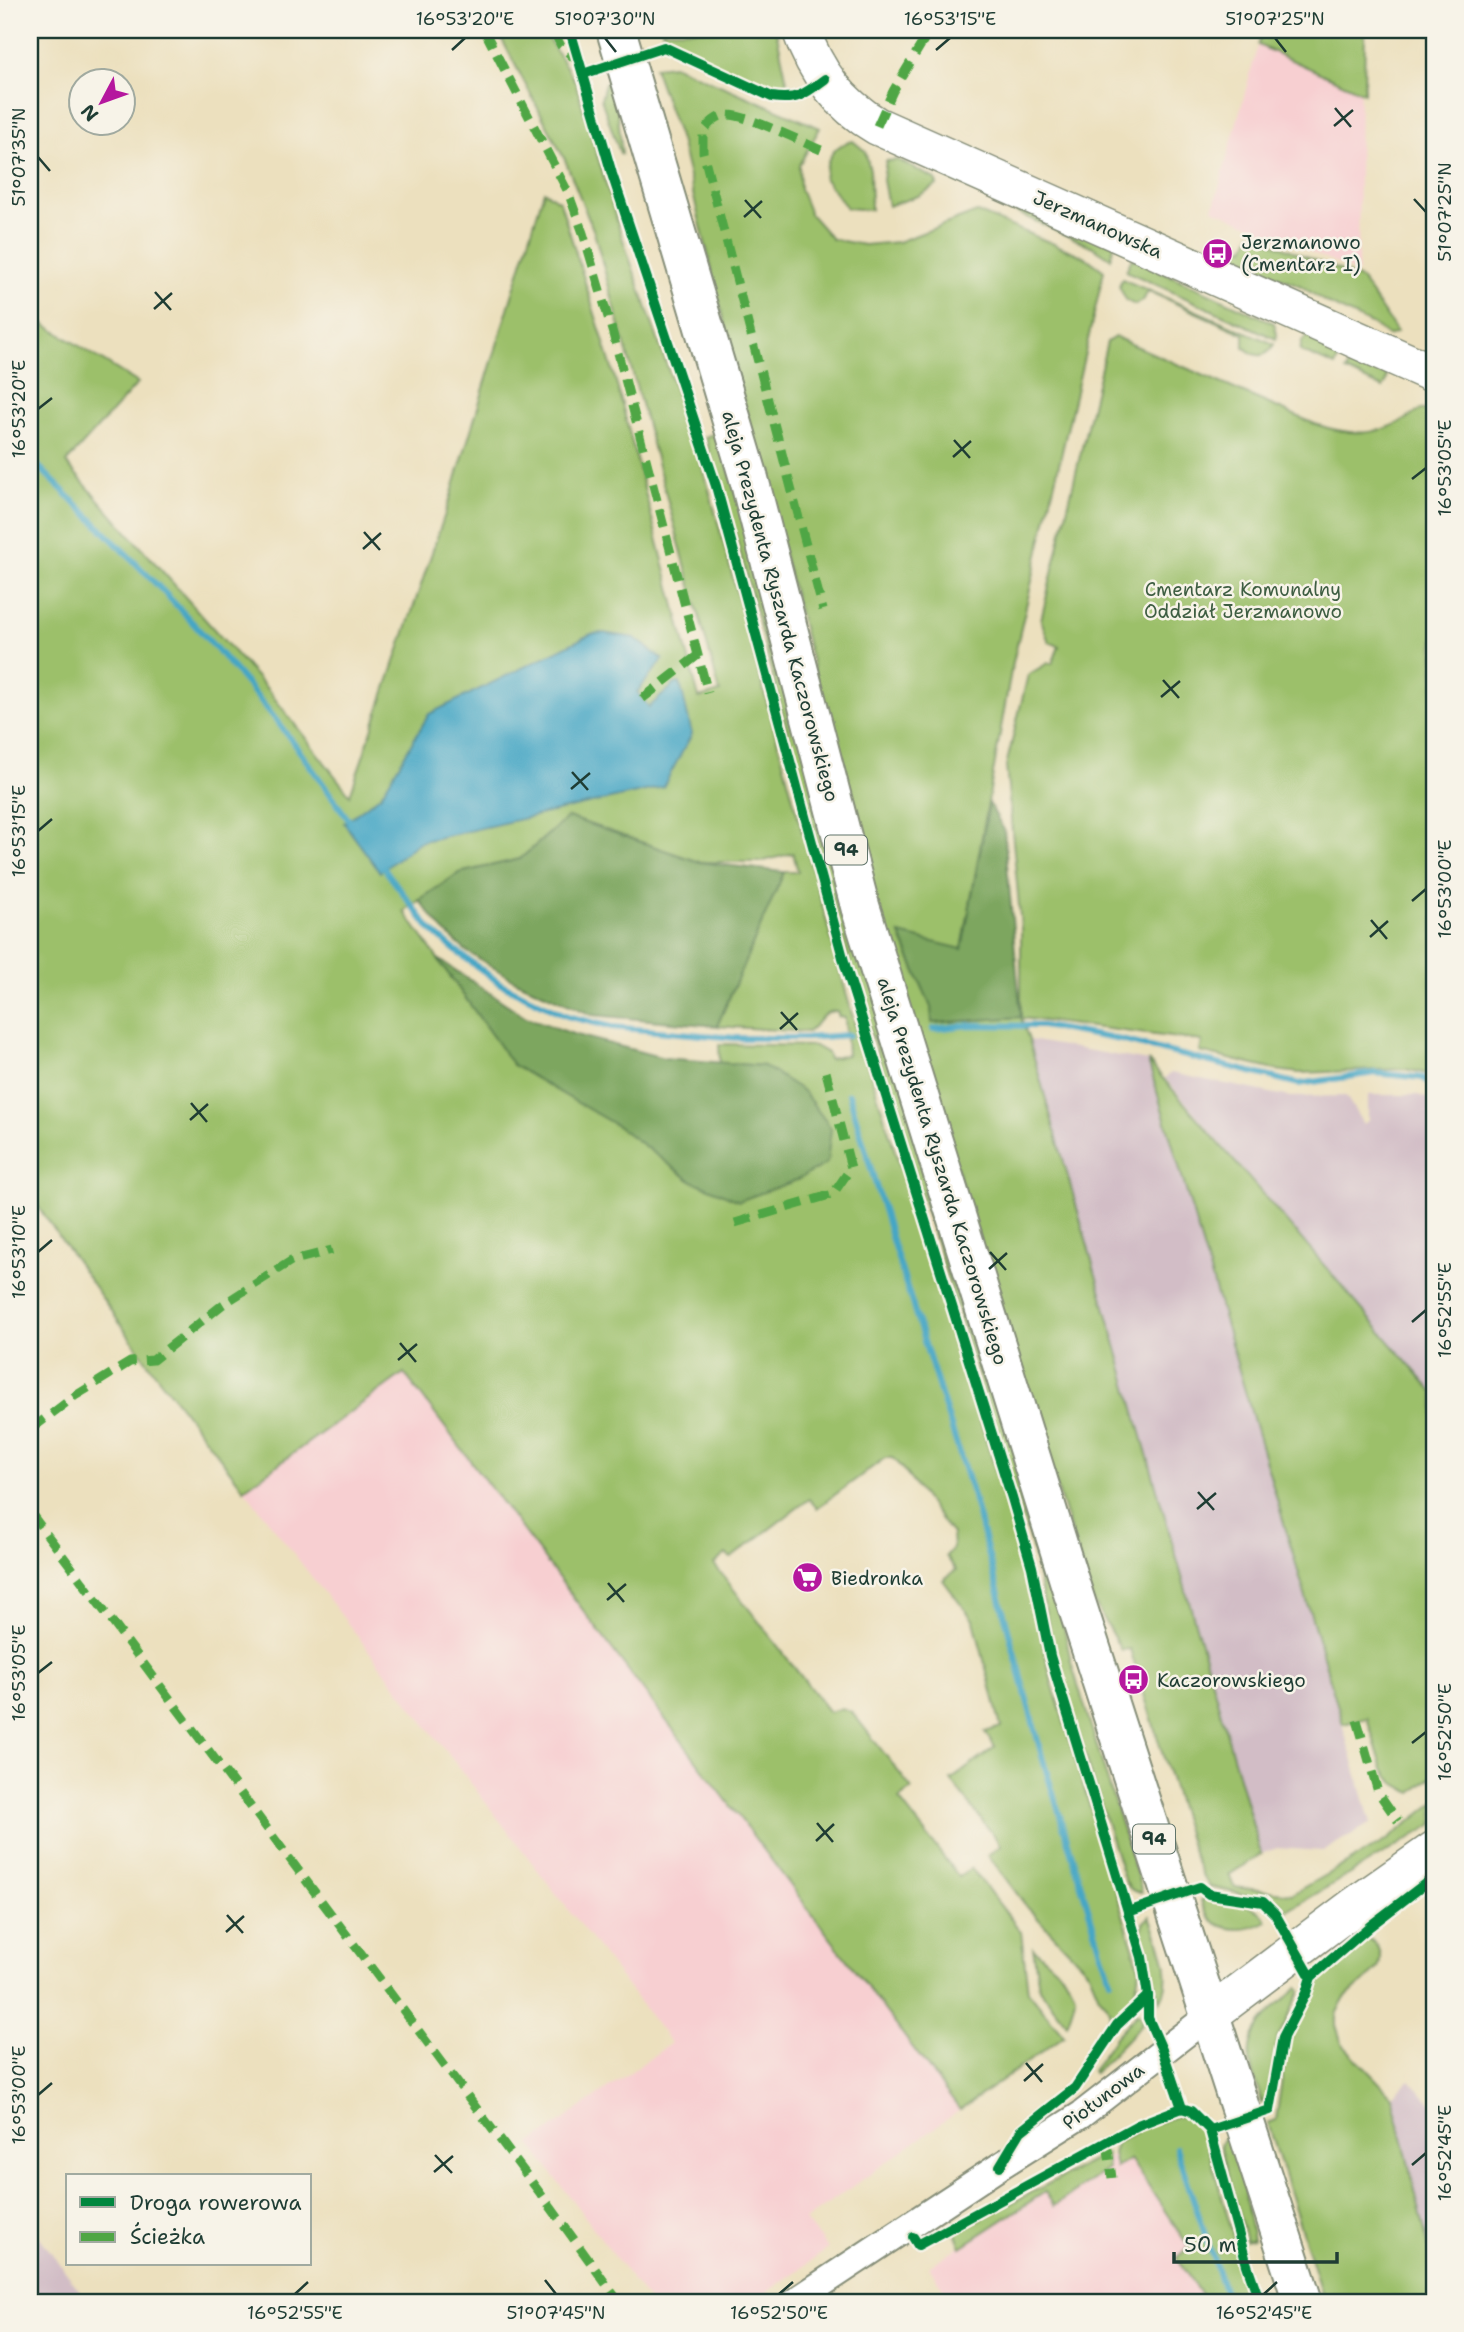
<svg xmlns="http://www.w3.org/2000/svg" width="1464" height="2332" font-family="'Shantell Sans',sans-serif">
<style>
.built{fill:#f7cfd1}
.industrial{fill:#d2bdc6}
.green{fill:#9cc06a;stroke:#5e7e4f;stroke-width:2;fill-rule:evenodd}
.forest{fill:#7da65e;stroke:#4e7249;stroke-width:2}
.water{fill:#45a6c5;stroke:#32727c;stroke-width:2}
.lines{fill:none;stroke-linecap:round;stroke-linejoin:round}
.stream{stroke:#45a6c5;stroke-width:6}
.street-casing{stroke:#868e79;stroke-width:30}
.secondary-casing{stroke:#868e79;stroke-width:40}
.primary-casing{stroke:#868e79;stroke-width:42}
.street{stroke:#fff;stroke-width:26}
.secondary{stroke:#fff;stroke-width:37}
.primary{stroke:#fff;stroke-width:38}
.quiet{stroke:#4fa644;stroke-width:9;stroke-dasharray:18 9;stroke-linecap:butt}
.cycleway-casing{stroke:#f7f3e8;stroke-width:15}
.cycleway{stroke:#00873e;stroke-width:10}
.ticks{fill:none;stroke:#1f3d34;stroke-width:2.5}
.labels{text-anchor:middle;stroke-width:5;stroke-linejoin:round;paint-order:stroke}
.shield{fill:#f7f3e8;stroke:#60746a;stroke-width:2}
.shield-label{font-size:18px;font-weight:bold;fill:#1f3d34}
.street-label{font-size:19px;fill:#1f3d34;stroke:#f7f3e8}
.poi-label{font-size:19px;fill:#1f3d34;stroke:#f7f3e8;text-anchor:start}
.park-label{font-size:19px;fill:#3e5e42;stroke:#f7f3e8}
.neatline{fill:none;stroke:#1f3d34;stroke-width:2.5}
.ticks-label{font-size:18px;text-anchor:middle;fill:#1f3d34}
</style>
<rect width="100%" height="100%" fill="#f7f3e8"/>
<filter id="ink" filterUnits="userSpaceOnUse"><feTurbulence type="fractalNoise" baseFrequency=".0143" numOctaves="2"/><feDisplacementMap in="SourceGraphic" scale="14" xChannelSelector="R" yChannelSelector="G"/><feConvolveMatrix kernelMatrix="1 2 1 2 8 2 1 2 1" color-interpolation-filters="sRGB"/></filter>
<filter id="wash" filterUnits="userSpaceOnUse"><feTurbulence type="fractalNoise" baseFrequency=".00686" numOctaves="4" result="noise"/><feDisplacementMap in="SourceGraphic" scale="28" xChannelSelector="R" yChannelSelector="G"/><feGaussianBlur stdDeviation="1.57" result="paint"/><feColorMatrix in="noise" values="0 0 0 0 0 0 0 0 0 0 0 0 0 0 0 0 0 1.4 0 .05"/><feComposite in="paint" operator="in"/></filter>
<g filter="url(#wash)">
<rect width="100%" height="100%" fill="#ece0be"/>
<g class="built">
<polygon points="1258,45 1360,91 1358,273 1213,209"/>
<polygon points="404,1372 960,2110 805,2220 828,2249 753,2302 649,2302 530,2144 671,2043 244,1489"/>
<polygon points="1132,2145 1190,2237 1210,2302 951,2302 929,2266 1044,2191"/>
</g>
<g class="industrial">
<polygon points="1029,1040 1148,1061 1371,1823 1323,1851 1277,1848 1261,1854"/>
<polygon points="1171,1073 1291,1097 1346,1096 1363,1124 1368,1121 1368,1095 1418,1095 1434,1101 1434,1393 1165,1078"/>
<polygon points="1409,2080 1434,2105 1434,2269 1392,2096"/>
<polygon points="30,2224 88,2302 30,2302"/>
</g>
<g class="green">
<path d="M 497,30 L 543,30 L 575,81 L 621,234 L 705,475 L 853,1018 L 1024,1560 L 1052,1683 L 1139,1967 C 1137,1997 1131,1999 1113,2021 C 1106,2029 1100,2039 1093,2048 L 1087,2047 L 1108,2020 L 1110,2013 L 1106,2004 L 1099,1996 L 1089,1972 L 1027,1907 L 988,1855 L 1001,1845 L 951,1780 L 995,1747 L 985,1732 L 1001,1727 L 974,1621 L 943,1580 L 956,1570 L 946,1556 L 953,1548 L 952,1534 L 898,1463 L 893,1458 L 885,1458 L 817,1508 L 809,1499 L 731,1558 L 726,1554 L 714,1564 L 829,1712 L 842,1708 L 852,1712 L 912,1789 L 899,1799 L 959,1877 L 971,1868 L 1021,1932 L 1028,1991 L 1064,2036 L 960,2110 L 404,1373 L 244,1489 L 154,1372 L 30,1195 L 30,315 L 138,383 L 66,463 L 268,690 L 350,795 L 450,499 L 544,191 L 560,202 L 615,378 L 699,698 L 720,692 L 594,232 L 565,160 ZM 568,817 L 699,862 L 760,862 L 793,853 L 798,872 L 784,872 L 717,1026 L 808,1032 C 820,1024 821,1010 837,1011 L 839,1017 L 845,1018 L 847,1055 L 829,1059 L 827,1053 L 815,1046 L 719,1044 L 720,1063 L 764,1066 L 690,1180 L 619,1127 L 513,1065 L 404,911 L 459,873 L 520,859 Z"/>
<polygon points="662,30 776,30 788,86 777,90 668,48"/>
<polygon points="1263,30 1365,30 1364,93 1258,45"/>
<path d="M 673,65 L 820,128 L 799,165 L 800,189 L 810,214 L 832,239 L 864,245 L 898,242 L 977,212 L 1085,257 L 1104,271 L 1011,671 L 962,950 L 900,935 L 931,1007 L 933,1023 L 1021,1017 L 1021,927 L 1006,766 L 1028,675 L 1048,663 L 1052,664 L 1059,646 L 1049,642 L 1041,620 L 1107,342 L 1115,337 L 1315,424 C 1356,438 1385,436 1421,409 L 1434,414 L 1434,1075 L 1405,1069 L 1300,1073 L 1275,1070 L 1200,1052 L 1202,1041 L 1021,1018 L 1029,1040 L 1261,1854 L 1229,1875 L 1234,1887 L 1292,1894 L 1387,1840 L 1434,1803 L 1434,1824 L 1287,1911 L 1281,1903 L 1210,1887 L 1202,1875 L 1196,1862 L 1130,1649 L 1121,1650 L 1092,1599 L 883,932 L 745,407 L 680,140 L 654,67 Z"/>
<polygon points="611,82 616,95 622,154 620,153 601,99 605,84"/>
<path d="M 853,141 L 865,151 L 870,170 L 871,210 L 847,208 L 824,178 C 827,159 833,144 853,141 Z"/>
<polygon points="898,160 935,179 937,185 918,196 888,206 883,180 886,161"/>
<polygon points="982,192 1115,243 1110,258 1093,247 991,201"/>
<polygon points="1251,234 1361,279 1397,332 1388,336 1375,326 1325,302 1301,286 1215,250 1219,239 1245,248"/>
<polygon points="1132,258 1274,323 1277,334 1276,339 1126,271"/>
<path d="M 1122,279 L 1274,344 C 1267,359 1255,358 1244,347 L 1244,334 L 1148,291 L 1143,301 L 1135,305 L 1126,300 L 1119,286 Z"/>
<polygon points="1307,336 1344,347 1335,366 1300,351 1302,341"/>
<path d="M 1354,351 L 1385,367 C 1387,376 1388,381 1383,388 L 1346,371 Z"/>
<path d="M 718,432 L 1055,1582 L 1071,1662 L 1142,1892 C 1132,1893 1128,1887 1124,1879 L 1056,1662 L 1032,1547 L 872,1038 L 834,908 L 738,544 L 705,437 Z"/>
<polygon points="1148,1061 1434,1393 1434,1775 1412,1793 1393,1782 1383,1769 1367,1718 1343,1724"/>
<path d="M 1210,1898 C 1230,1902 1256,1901 1267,1921 C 1242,1935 1208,1932 1201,1900 Z"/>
<path d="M 1150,1916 C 1159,1943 1176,1975 1160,2002 L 1141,1935 L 1143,1923 Z"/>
<path d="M 1364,1937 C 1379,1941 1383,1956 1378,1969 L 1345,1998 L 1336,2014 L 1336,2025 L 1342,2044 L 1392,2096 L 1434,2269 L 1434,2302 L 1324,2302 L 1268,2123 L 1276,2120 L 1288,2038 L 1324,1973 Z"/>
<path d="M 1033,1948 C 1045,1959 1073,1979 1075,1996 C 1075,2004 1070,2015 1067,2024 L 1039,1988 Z"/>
<path d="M 1298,1987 L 1301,1990 L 1277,2040 L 1269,2095 L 1262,2103 C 1259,2089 1252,2076 1250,2061 C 1245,2028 1276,2007 1298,1987 Z"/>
<polygon points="1137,2013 1140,2015 1142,2024 1094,2073 1092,2071 1115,2037"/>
<path d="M 1176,2116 C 1192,2116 1197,2124 1205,2137 L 1252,2302 L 1206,2302 L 1176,2258 L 1189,2247 L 1130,2159 L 1116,2168 L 1113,2153 L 1116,2143 L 1144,2127 Z"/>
<polygon points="1230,2136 1239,2164 1253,2239 1246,2241 1220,2145 1223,2139"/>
<polygon points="1106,2154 1108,2169 1054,2206 1045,2192 961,2247 955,2232"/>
</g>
<g class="forest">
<polygon points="989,803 1004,830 1021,1017 932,1023 931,1007 900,934 962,949"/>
<polygon points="568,817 699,862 784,872 717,1026 592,1015 516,981 466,951 443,930 419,900 459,873 520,859"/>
<polygon points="437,958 526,1017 573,1034 664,1058 764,1066 803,1091 831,1128 827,1163 797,1180 739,1201 690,1180 619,1127 513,1065"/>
</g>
<polygon class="water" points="603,633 635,638 663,660 637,692 649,707 675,684 680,683 692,734 663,787 419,842 380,872 344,823 381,795 429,714 591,634"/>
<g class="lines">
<g class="stream">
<path d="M 30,458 C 112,539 196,620 268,710 C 298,747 325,787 353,826"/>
<polyline points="380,863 430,929 456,951 501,984 567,1016 612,1027 736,1038 806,1038 849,1035"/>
<polyline points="933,1029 970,1025 1042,1026 1121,1040 1299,1084 1375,1073 1423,1078 1434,1086"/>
<polyline points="849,1094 892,1240 972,1493 1043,1760 1110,1980"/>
<polyline points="1176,2148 1228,2302"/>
</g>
</g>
</g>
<g filter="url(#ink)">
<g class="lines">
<defs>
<polyline id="street" points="794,2302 1000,2166 1081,2115 1211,2014"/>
<g id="secondary">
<path d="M 801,30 C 815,71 839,104 877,126 L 1434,374"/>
<polyline points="1211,2014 1356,1905 1434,1850"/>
</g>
<polyline id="primary" points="616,30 748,475 860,906 1073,1593 1303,2302"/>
</defs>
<use href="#street" class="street-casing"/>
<use href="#secondary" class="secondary-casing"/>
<use href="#primary" class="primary-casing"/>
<use href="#street" class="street"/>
<use href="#secondary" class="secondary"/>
<use href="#primary" class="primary"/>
<g class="quiet">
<polyline points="484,30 568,192 583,233 613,334 708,693"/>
<polyline points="553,30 561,46 576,60"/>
<polyline points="877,126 893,91 930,30"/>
<path d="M 821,150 C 800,141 750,116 729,115 C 718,114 710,123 703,131 L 703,152 L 823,610"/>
<polyline points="642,699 698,655"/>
<polyline points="735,1223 833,1194 851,1168 826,1072"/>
<polyline points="30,1430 75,1396 130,1362 153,1360 222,1305 291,1261 332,1250"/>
<polyline points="30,1512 552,2209 619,2302"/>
<polyline points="1357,1720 1378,1792 1398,1821"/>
<polyline points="1107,2142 1112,2178"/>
</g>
<defs>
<g id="cycleway">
<polyline points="570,30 612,174 716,486 845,965 1012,1498 1032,1567 1050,1656 1142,1957 1148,1996 1148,2018 1163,2052 1182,2108 1191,2111 1210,2130"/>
<path d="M 583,74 L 664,47 L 772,97 C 797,101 805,94 825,79"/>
<polyline points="1128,1912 1200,1887 1209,1894 1263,1902 1275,1914 1311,1977"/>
<polyline points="1000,2166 1021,2131 1075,2088 1117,2025 1148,1996"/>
<polyline points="913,2237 918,2245 1138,2125 1182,2108"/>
<polyline points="1260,2302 1247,2265 1210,2130 1270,2110 1283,2037 1306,1993 1311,1977 1370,1926 1434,1877"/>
</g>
</defs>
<use href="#cycleway" class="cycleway-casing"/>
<use href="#cycleway" class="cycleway"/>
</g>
</g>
<path class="ticks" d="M 605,38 L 616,52M 1275,38 L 1286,52M 452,50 L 465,38M 936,50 L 950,38M 1335,108 L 1351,127M 1334,126 L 1353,110M 38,157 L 50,171M 1414,199 L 1426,212M 745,200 L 761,218M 744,217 L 762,201M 155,292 L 171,310M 154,309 L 172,293M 38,409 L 52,398M 954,440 L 970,458M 953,457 L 971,441M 1412,479 L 1426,468M 364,532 L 380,550M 363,549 L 381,533M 1163,680 L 1179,698M 1161,697 L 1180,681M 572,772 L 588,790M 571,789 L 590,773M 38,831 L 52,819M 1412,901 L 1426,889M 1371,920 L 1387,939M 1370,937 L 1388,921M 781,1012 L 797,1030M 780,1029 L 798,1013M 191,1103 L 207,1122M 190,1120 L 208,1104M 38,1252 L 52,1240M 990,1252 L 1006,1270M 989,1269 L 1007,1253M 1412,1322 L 1426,1310M 400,1343 L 416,1362M 398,1360 L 417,1344M 1198,1492 L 1214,1510M 1197,1509 L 1216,1493M 608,1583 L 624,1602M 607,1600 L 626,1584M 38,1673 L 52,1662M 1412,1743 L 1426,1732M 817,1823 L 833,1842M 816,1841 L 834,1824M 227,1915 L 243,1933M 226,1932 L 244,1916M 1026,2063 L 1042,2082M 1024,2081 L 1043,2064M 38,2095 L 52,2083M 435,2155 L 452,2173M 1412,2165 L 1426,2153M 434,2172 L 453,2156M 545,2280 L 556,2294M 295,2294 L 308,2282M 779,2294 L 793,2282M 1264,2294 L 1277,2282"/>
<defs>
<symbol id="bus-disc" viewBox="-11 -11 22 22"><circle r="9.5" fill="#b5179e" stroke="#f7f3e8"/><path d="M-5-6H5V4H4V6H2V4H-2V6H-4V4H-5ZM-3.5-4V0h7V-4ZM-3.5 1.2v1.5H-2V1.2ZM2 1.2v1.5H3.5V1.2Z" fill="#fff"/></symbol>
<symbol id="supermarket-disc" viewBox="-11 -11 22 22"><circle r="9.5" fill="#b5179e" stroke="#f7f3e8"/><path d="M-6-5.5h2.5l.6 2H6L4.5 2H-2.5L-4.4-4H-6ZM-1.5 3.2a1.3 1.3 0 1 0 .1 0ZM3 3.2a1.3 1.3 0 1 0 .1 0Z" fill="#fff"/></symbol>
</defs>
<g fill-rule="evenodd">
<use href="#bus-disc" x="1200" y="236" width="35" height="35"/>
<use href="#supermarket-disc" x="790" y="1560" width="35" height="35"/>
<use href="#bus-disc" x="1116" y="1662" width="35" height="35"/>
</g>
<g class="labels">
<g class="shield">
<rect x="825" y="835.5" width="42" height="29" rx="5"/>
<rect x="1133" y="1824.5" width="42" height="29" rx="5"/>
</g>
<g class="shield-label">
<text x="846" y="856">94</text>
<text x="1154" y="1845">94</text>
</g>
<g class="street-label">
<text transform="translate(1098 224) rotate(24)" y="7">Jerzmanowska</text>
<text transform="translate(781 606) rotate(75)" y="7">aleja Prezydenta Ryszarda Kaczorowskiego</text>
<text transform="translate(943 1171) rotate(73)" y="7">aleja Prezydenta Ryszarda Kaczorowskiego</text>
<text transform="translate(1103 2096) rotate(-37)" y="7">Piołunowa</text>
</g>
<g class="poi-label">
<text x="1241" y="249">Jerzmanowo<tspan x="1241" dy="22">(Cmentarz I)</tspan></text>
<text x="831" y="1585">Biedronka</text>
<text x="1157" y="1687">Kaczorowskiego</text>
</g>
<g class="park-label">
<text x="1243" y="596">Cmentarz Komunalny<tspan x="1243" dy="22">Oddział Jerzmanowo</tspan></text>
</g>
</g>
<rect width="1464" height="2332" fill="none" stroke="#f7f3e8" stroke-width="77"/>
<rect x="66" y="2174" width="245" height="91" fill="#f7f3e8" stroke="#a1aaa0" stroke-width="2"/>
<rect x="80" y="2197" width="35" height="10" fill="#00873e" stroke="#a1aaa0" stroke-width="2"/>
<text x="130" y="2210" font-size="21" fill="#1f3d34">Droga rowerowa</text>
<rect x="80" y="2232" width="35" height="10" fill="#4fa644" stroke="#a1aaa0" stroke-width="2"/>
<text x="130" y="2244" font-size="21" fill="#1f3d34">Ścieżka</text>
<g transform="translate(102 102) rotate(229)"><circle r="33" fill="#f7f3e8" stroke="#a1aaa0" stroke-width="2"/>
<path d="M0-5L12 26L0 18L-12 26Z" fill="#b5179e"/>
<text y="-10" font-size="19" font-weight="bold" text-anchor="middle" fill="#1f3d34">N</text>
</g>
<path d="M1174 2252v10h163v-10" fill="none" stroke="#1f3d34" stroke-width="3.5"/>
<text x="1184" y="2252" font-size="21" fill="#1f3d34" stroke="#f7f3e8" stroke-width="5" paint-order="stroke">50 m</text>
<rect x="38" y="38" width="1388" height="2256" class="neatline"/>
<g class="ticks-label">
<text x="465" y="25">16°53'20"E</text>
<text x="605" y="25">51°07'30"N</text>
<text x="950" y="25">16°53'15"E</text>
<text x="1275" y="25">51°07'25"N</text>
<text transform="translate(19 157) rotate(-90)" y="6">51°07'35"N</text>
<text transform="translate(1445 212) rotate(-90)" y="6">51°07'25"N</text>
<text transform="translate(19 409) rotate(-90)" y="6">16°53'20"E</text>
<text transform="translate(1445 468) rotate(-90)" y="6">16°53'05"E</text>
<text transform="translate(19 831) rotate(-90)" y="6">16°53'15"E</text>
<text transform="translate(1445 889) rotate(-90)" y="6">16°53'00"E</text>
<text transform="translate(19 1252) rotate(-90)" y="6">16°53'10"E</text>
<text transform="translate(1445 1310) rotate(-90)" y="6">16°52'55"E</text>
<text transform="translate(19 1673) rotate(-90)" y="6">16°53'05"E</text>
<text transform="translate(1445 1732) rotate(-90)" y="6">16°52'50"E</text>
<text transform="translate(19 2095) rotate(-90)" y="6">16°53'00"E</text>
<text transform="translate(1445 2153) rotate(-90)" y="6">16°52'45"E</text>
<text x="295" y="2319">16°52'55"E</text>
<text x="556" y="2319">51°07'45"N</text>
<text x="779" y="2319">16°52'50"E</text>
<text x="1264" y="2319">16°52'45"E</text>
</g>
</svg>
